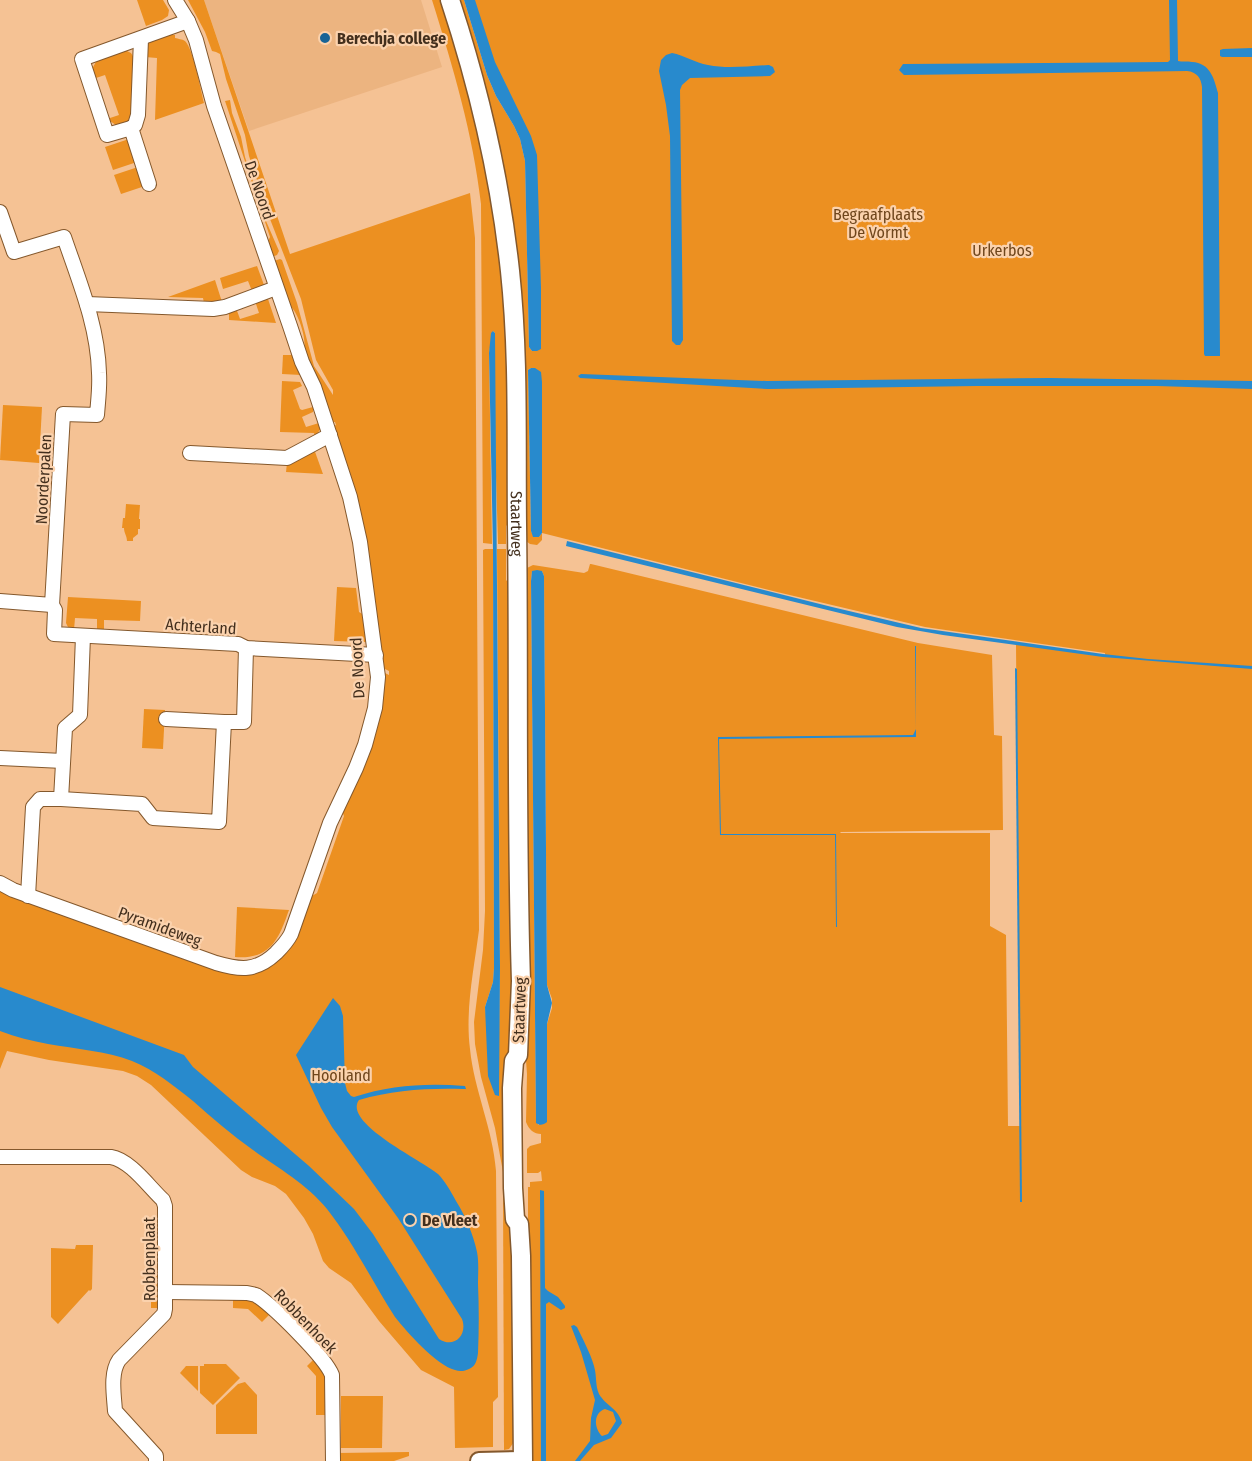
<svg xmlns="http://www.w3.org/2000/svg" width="1252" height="1461" font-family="'Fira Sans Condensed',sans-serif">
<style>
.built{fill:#ecb480}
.green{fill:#ec9021;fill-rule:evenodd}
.water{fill:#288acd;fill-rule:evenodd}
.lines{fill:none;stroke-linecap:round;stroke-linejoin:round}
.minor-casing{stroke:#84582c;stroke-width:16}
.tertiary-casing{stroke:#84582c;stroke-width:20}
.secondary-casing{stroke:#84582c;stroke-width:21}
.minor{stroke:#fff;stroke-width:14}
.tertiary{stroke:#fff;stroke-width:16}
.secondary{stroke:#fff;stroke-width:18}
.poi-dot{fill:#176396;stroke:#fbd2ad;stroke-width:2}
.labels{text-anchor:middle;stroke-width:4.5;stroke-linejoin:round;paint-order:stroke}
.poi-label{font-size:16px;font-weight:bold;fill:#432f1d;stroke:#fbd2ad;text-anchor:start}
.street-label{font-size:16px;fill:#432f1d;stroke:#fbd2ad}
.park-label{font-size:16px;fill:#6f461c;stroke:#fbd2ad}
</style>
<rect width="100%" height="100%" fill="#f5c294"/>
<polygon class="built" points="204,0 421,0 442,67 249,131"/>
<g class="green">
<polygon points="137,0 163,0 169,10 168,16 162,20 146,26"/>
<path d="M 188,0 L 204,0 L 290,254 L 470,193 L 475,238 L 479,930 C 474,969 465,1010 470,1049 C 474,1090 493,1129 496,1171 L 498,1397 L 493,1402 L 493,1447 L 455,1448 L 454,1387 L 421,1370 L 379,1321 L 351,1283 L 329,1268 L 323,1261 L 313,1234 L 304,1218 L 286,1194 L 275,1186 L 252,1177 L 241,1170 L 151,1085 L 137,1076 L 123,1071 L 49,1060 L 7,1051 L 0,1069 L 0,889 C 74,922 152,947 229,973 C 241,975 250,973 261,969 C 297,955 300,928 312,896 L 317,893 L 344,816 L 342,811 C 358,784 377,741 381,710 C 382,697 383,685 383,672 L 389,675 L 389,671 L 383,668 L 360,511 L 355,490 L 334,426 L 336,425 L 335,422 L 332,422 L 315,374 L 304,350 C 307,339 298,311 289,305 L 274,261 L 280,259 L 282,260 L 297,303 L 314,366 L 333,395 L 333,390 L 316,360 L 301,299 L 270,219 L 249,156 L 245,135 L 226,79 L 220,54 L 216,52 L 212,51 L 205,32 Z"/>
<path d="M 432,0 L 444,0 L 458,44 L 492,187 L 508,334 L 511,521 L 506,526 L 506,544 L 498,544 L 495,442 L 495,333 L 493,331 L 489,353 L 492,544 L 483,543 L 481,204 C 473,134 453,67 432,0 Z"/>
<path d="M 456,0 L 464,0 L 487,75 L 496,96 L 514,126 L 520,139 L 525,161 L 529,347 L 532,351 L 531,145 L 502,94 L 471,0 L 1252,0 L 1252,1461 L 528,1461 L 528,1187 L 530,1187 L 530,1182 L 542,1181 L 541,1171 L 538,1173 L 527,1173 L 527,1149 L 530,1146 L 541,1143 L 541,1134 C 534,1134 529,1130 526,1122 L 527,1074 L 525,1046 L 525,569 L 533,565 L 584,573 L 588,571 L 590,564 L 591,564 L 918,643 L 992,655 L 994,735 L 1002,736 L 1003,830 L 841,832 L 840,833 L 990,833 L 990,926 L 1006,935 L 1008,1126 L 1020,1126 L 1016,644 L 1105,656 L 1105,653 L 925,627 L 777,592 L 542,533 L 542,540 L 537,545 L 530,544 L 526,541 L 520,329 ZM 531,368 L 542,474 L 542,533 L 539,537 L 534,537 L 531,531 L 528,370 ZM 532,571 L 542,571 L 544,576 L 547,985 L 552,999 L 552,1008 L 547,1024 L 539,1125 L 536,1122 L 531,581 Z"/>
<path d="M 170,35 L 175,35 L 175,38 C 178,39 182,39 185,41 C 193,48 201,91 204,103 L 155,120 L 157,58 L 145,57 L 147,45 L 152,41 Z"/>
<path d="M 125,50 L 131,53 L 134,58 L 132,113 C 129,123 125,124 116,125 L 107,119 L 119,115 L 105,75 L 93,79 L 92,69 L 97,60 Z"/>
<polygon points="230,100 232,113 241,137 245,157 266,221 279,251 277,255 272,257 267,243 270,237 227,107 225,101"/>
<polygon points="129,139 137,162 113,170 105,147"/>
<polygon points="138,167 145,186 121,194 114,175"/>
<polygon points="257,266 264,285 252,291 248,281 223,289 220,278"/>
<polygon points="215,280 222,302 204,303 203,298 168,297"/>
<polygon points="265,299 268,299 276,323 229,320 229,311 236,308 240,319 259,313 255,301"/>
<polygon points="283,355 293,355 301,375 282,374"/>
<polygon points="282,381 300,382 302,386 293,390 300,409 302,410 313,407 313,412 302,417 306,427 319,423 321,428 315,437 314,433 280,432"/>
<polygon points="3,405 42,407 39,463 0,460"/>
<polygon points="314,449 323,474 286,472 287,463"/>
<path d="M 126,504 L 140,505 L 139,519 L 140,519 L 140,529 L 138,529 L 138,534 L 133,538 L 133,541 L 127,541 C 127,536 124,533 124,528 L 122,528 L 123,518 L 125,518 Z"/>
<polygon points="485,549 493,549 494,968 493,982 485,1007 498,1096 500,967 497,549 506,549 506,580 511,585 515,998 509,1172 503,1172 495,1128 481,1077 475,1044 474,1022 483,950 485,911 483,550"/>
<polygon points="337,587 356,588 359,612 364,615 367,642 334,641"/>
<polygon points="68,597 141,601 140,621 104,620 104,632 97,631 97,619 75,618 74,630 69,629 66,623"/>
<polygon points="144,709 165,710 163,749 142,748"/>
<path d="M 237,907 L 289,910 C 279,938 271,960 235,957 Z"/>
<polygon points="503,1188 509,1188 512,1218 514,1442 509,1449 504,1450"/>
<polygon points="76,1245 93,1245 92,1289 90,1291 89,1290 58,1324 51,1317 51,1248 75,1249"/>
<polygon points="151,1276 161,1276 160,1308 151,1308"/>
<polygon points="233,1298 255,1300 270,1314 262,1322 248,1309 233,1308"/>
<polygon points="314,1359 326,1373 326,1415 316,1415 316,1376 307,1366"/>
<polygon points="204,1364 226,1364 240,1378 213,1405 200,1393 200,1366 204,1366"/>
<polygon points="186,1366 198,1366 198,1391 180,1373"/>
<polygon points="245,1382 257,1395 257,1434 216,1434 216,1405 238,1384"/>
<polygon points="341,1396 383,1396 382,1448 341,1448"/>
<polygon points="409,1452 409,1456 394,1461 339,1461 337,1453"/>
</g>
<g class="water">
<polygon points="464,0 475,0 495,62 531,136 537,155 541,288 541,349 537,351 532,351 529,347 525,161 520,139 514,126 496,96 487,75"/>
<path d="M 1169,0 L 1177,0 L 1178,61 C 1182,62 1187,61 1192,62 C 1210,63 1214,78 1218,93 L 1220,356 L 1205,356 L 1204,354 L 1202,87 C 1201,78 1197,72 1187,71 L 904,75 L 899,70 L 903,64 L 1168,62 L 1170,60 Z"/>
<polygon points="1252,48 1252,57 1222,57 1220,56 1220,50 1223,49"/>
<path d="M 672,53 C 684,55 695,63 708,65 C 727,69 749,66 769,65 L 773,67 L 775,72 L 770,76 L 690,78 L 682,85 L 680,90 L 683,340 L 680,345 L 676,345 L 672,341 L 670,136 L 666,105 L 659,71 L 661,60 L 666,55 Z"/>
<polygon points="493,331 495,333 500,967 499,1096 495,1095 488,1076 485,1007 493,982 494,968 493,549 489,353 491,333"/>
<polygon points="531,368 535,368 541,372 542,382 542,533 539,537 533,537 531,531 528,370"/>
<polygon points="581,374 767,381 1050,378 1252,381 1252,389 1157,386 977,386 768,389 580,378 578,376"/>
<polygon points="567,541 832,607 921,628 1103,654 1148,659 1252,666 1252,669 1103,657 943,635 897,627 566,546"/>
<path d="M 537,570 L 542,571 L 544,576 L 547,985 L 552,1003 L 547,1024 L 547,1122 C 543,1125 540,1126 536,1123 L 531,581 L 532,571 Z"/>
<polygon points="915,646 916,646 916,737 719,739 721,834 836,834 837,927 836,927 835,835 720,835 718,737 913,735 916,729"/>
<polygon points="1015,668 1017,669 1022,1202 1020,1202"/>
<path d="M 0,987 L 184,1055 L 193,1067 L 309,1166 L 354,1209 L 373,1234 L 439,1339 C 454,1349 468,1335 462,1319 L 398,1218 L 332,1127 L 321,1108 L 296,1055 L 333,998 L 340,1006 L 343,1016 L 345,1083 L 347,1091 L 351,1096 L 354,1097 C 391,1085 427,1083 465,1086 L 466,1089 L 463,1089 C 427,1088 393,1090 359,1100 C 342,1123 425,1162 438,1174 C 445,1181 451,1192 456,1201 C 466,1217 473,1234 477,1252 C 479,1262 478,1274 478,1284 C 479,1307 479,1330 478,1353 C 477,1360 476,1366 469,1369 C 465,1371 460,1372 455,1370 C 436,1365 407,1332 395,1317 C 372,1281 353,1242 327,1209 C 306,1183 279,1169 253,1150 C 232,1135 212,1118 193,1101 C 174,1086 155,1070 132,1061 C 106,1051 76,1049 48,1044 C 32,1041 16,1037 0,1031 Z"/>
<polygon points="540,1190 544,1191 545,1288 548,1291 558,1297 565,1306 565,1308 561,1310 549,1302 546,1304 546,1461 541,1461"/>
<path d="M 574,1325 L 577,1327 C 583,1340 590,1352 594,1366 C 597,1376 595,1385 599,1394 C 606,1406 619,1409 622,1423 L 611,1438 L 594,1445 L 580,1461 L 575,1461 L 590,1441 L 591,1418 L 595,1400 L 581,1352 L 571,1326 ZM 605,1409 L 613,1412 L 616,1421 L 608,1434 L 602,1436 C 594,1428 593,1413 605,1409 Z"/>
</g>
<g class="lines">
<defs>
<g id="minor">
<polyline points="131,128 135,125 138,115 141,39"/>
<polyline points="149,184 131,128 107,135 82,59 188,21"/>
<path d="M 0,212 L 14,252 L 64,237 C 79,281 98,326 99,373 C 100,387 98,401 97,415 L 63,414 L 52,605 L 0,601"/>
<polyline points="87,304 213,309 225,307 276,288"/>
<polyline points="190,453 287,458 330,435"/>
<polyline points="52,605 55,610 54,634 238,644 246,648 376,655"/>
<polyline points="83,636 80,715 65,728 61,799 142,804 153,818 219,822 224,722 244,722 246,648"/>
<polyline points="166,719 224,722"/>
<polyline points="0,758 63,761"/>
<path d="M 0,883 L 13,890 L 216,963 C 240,970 256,972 276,953 C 282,947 287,942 291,934 L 330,823 L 356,768 L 365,745 L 375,708 L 378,677 L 360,542 L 350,497 L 314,387 L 302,362 L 290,326 L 214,106 L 196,40 L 188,21 L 175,0"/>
<polyline points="28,896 33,807 40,799 61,799"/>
<path d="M 0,1157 L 111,1157 C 130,1160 149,1187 163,1200 L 165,1206 L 165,1309 L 164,1314 L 119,1360 C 110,1373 114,1395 115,1411 L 156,1456 L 156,1461"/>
<path d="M 166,1292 L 247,1293 L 256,1295 C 273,1306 325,1357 332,1375 L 333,1461"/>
</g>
<polyline id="tertiary" points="479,1461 523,1460"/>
<g id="secondary">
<path id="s1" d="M 450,0 C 479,88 500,178 510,271 C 519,355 516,440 517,524 C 519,676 516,829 521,981 L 518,1055 L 514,1061 L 512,1088 L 513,1188 L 515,1219 L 519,1224 L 521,1256 L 523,1461"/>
</g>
</defs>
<use href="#minor" class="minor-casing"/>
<use href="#tertiary" class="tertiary-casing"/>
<use href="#secondary" class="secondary-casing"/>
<use href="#minor" class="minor"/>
<use href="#tertiary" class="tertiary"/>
<use href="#secondary" class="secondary"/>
</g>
<g class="poi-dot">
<circle cx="325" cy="38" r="6"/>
<circle cx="410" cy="1220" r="6"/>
</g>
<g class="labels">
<g class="poi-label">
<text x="337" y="44">Berechja college</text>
<text x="422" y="1226">De Vleet</text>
</g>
<g class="street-label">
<text transform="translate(260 190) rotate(71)" y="6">De Noord</text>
<text transform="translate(43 479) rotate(-87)" y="6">Noorderpalen</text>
<text dy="6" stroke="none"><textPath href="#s1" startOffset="531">Staartweg</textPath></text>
<text transform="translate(201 626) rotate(4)" y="6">Achterland</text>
<text transform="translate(357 668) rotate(-93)" y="6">De Noord</text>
<text transform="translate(160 926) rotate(20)" y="6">Pyramideweg</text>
<text transform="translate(519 1010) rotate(-88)" y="6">Staartweg</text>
<text transform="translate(149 1259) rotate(-90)" y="6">Robbenplaat</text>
<text transform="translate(306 1321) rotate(46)" y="6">Robbenhoek</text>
</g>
<g class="park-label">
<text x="878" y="220">Begraafplaats<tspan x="878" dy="18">De Vormt</tspan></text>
<text x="1002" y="256">Urkerbos</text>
<text x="341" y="1081">Hooiland</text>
</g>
</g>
</svg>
